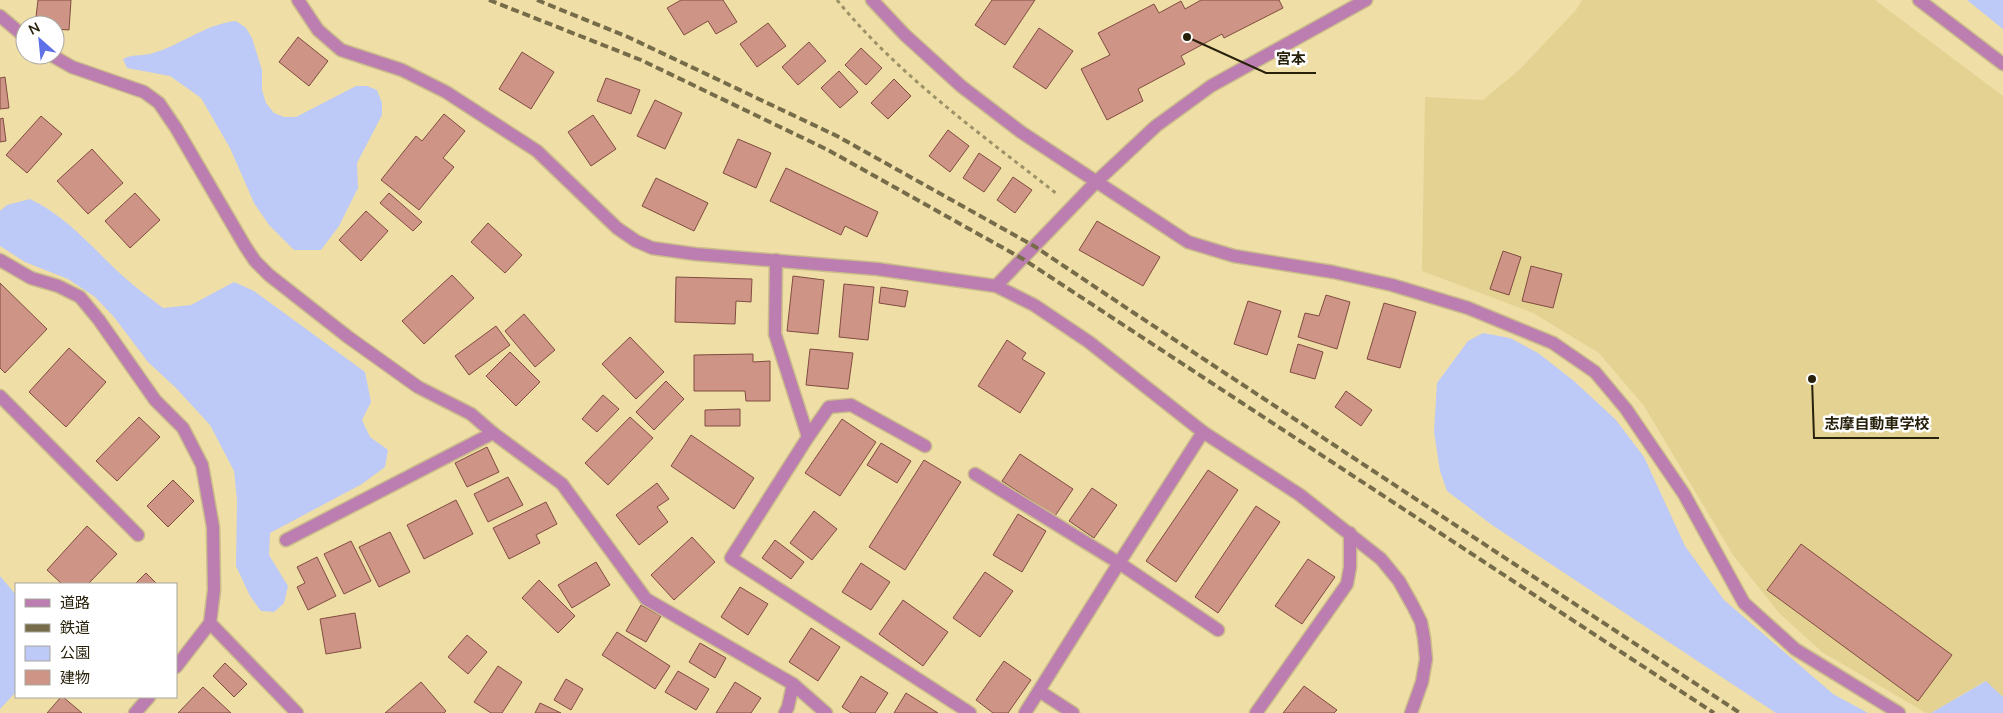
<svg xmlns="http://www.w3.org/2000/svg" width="2003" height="713" font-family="Mulish,'Noto Sans JP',sans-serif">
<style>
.built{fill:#e4d293}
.green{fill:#bdc9f7}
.building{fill:#ce9486;stroke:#804c40}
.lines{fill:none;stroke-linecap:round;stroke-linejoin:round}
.minor-casing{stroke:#cbbd8b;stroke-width:15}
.path{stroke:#9d9167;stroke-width:3;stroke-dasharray:4 4;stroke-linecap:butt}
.minor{stroke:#bc7eb0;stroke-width:12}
.rail{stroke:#776c49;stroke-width:4;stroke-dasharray:8 4;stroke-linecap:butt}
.leader{fill:none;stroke:#27200b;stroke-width:2}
.callout-dot{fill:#27200b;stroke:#fff;stroke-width:2}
.callout-label{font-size:15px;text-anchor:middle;font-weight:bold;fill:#27200b;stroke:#fff;stroke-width:5;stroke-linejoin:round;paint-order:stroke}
</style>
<rect width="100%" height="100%" fill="#efdfa7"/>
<polygon class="built" points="1582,0 1875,0 2003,96 2003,697 1985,681 1931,713 1926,713 1822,652 1779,613 1733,555 1644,406 1599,353 1533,313 1422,271 1425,97 1483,100 1519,70 1576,10"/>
<g class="green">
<polygon points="1967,0 2003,0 2003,29"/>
<path d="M 236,21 L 246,28 L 252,38 L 262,70 L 262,90 L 266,103 L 274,113 L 284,117 L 296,117 L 356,86 L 367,86 L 377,90 L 382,103 L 382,115 L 357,163 L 358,188 L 339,226 L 321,250 L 294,250 L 269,225 L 254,203 L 230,148 L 201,98 L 170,76 L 127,68 L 123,59 C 131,54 141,56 150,54 C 180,46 205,24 236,21 Z"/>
<path d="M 30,199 C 67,216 94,250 124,277 C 136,288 150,298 163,308 L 191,305 L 234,282 L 254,291 L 365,372 L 371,402 L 362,420 L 370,437 L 388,450 L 385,467 L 362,484 L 270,533 L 269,555 L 288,586 L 284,603 L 274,612 L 261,611 L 250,596 L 236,566 L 237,500 L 234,471 L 210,425 L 176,388 L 148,362 L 114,317 L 95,297 L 68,279 L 25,262 L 0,246 L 0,211 L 7,205 Z"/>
<polygon points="1483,333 1510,338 1538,353 1574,381 1616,420 1644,457 1685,546 1724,600 1833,694 1868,713 1776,713 1492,525 1447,491 1440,471 1434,432 1437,383 1468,341"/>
<polygon points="0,576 16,595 16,692 0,709"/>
<polygon points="1986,681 2003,697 2003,713 1931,713"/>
</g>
<g class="building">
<polygon points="38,0 71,0 69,30 55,29 55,25 35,25"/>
<polygon points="681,0 723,0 737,22 716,34 708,21 684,35 667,8"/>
<polygon points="992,0 1035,0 1005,45 975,25"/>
<polygon points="1201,0 1279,0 1283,8 1224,38 1222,34 1181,56 1185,64 1138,89 1143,101 1107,120 1081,69 1110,55 1098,33 1154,4 1159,13 1181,1 1185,9"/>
<polygon points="768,23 786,46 757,67 740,44"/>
<polygon points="1039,28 1073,51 1046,89 1013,67"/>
<polygon points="298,37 328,61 309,86 279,62"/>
<polygon points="809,42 826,61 798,85 782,67"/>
<polygon points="861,48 882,68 866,85 845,65"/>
<polygon points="522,52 554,72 531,109 499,89"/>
<polygon points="839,71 858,92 840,108 821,88"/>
<polygon points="5,77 9,108 0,109 0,78"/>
<polygon points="606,78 640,90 631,114 597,101"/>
<polygon points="894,79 911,96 888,119 871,103"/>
<polygon points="655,100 682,113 665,149 637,136"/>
<polygon points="444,114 465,131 443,158 454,167 419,210 381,180 416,136 422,141"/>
<polygon points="593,115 616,149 591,166 568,132"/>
<polygon points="41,116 62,134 27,173 6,155"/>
<polygon points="3,118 6,141 0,142 0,119"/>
<polygon points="948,130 969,146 950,172 929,156"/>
<polygon points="738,139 771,153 756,188 723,173"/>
<polygon points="92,149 123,183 88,214 57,181"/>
<polygon points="979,153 1001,168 984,192 963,178"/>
<polygon points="786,168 878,212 867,237 845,226 841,235 770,201"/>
<polygon points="1013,177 1032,190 1015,213 997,200"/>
<polygon points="656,178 708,203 694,231 642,206"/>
<polygon points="135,193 160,220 130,248 105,221"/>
<polygon points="389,193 422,222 413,231 380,203"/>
<polygon points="366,211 388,231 361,261 339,240"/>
<polygon points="1097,221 1160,257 1143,286 1079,250"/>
<polygon points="488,223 522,255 505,273 471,242"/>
<polygon points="1503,251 1521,257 1509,295 1490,289"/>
<polygon points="1531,266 1562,274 1553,308 1522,301"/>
<polygon points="452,275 474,298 424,344 402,321"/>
<polygon points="793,276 824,280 818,334 787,331"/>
<polygon points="676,277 752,279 751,302 736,301 735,324 675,322"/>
<polygon points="0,283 47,329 5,373 0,368"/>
<polygon points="844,284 874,287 868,340 839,337"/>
<polygon points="881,287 908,291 905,307 879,303"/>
<polygon points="1326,295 1350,302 1337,349 1298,337 1305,313 1319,316"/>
<polygon points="1248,301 1281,311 1267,355 1234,344"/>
<polygon points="1384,303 1416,312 1400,368 1367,359"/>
<polygon points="524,314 555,350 535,367 505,331"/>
<polygon points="496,326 510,345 469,375 455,356"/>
<polygon points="630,337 664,372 636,399 602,364"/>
<polygon points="1007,340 1026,353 1022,359 1045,373 1020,413 978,386"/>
<polygon points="1298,344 1323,352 1315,379 1290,372"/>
<polygon points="69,348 106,382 66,427 29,392"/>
<polygon points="810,349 853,353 848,389 806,385"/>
<polygon points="510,352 540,382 516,406 486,376"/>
<polygon points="753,354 753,362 770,361 770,401 746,401 745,391 694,391 694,355"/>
<polygon points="666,381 684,399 654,430 636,412"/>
<polygon points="1346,391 1372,410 1361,426 1335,407"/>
<polygon points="603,395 619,409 597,432 582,419"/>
<polygon points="740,409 740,426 705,426 705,410"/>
<polygon points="139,417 160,437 117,481 96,461"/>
<polygon points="630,417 653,438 608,485 585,463"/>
<polygon points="842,419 876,442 840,496 805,473"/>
<polygon points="691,435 754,478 734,509 671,466"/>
<polygon points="881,443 911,461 897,483 867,465"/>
<polygon points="487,447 499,472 467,487 455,463"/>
<polygon points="1020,454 1073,489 1055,516 1002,481"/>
<polygon points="924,460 961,482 905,570 869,547"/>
<polygon points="1208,470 1238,490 1176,582 1146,561"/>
<polygon points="508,477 523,505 488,522 474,494"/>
<polygon points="173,480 194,501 168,527 147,506"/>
<polygon points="657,483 669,499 657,507 668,522 639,545 616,515"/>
<polygon points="1092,488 1117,505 1094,538 1069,521"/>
<polygon points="456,500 473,534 424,559 407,525"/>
<polygon points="546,502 557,524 536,535 540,543 509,559 493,528"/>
<polygon points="1256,506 1280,522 1218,613 1195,597"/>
<polygon points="814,511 837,529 812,560 790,543"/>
<polygon points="1018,514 1046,531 1022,572 993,555"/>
<polygon points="87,526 117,554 88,584 62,584 47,570"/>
<polygon points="390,532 410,572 379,587 359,547"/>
<polygon points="692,537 715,562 674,600 651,575"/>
<polygon points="775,540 804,562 791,579 762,558"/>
<polygon points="351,541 371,581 344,594 324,554"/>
<polygon points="1801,544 1952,655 1918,701 1767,590"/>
<polygon points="317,557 336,596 308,610 297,587 305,583 297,567"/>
<polygon points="1308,559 1335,577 1302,624 1275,606"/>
<polygon points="596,562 610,585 572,608 558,585"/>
<polygon points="861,563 890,582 871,610 842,592"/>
<polygon points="985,572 1013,591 980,637 953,618"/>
<polygon points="146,573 157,584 135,584"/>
<polygon points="539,580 575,616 558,633 522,598"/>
<polygon points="740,587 768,604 748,635 721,617"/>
<polygon points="903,600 948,632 923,666 879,634"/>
<polygon points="641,605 661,616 646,642 626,631"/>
<polygon points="355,613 361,648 326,654 320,619"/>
<polygon points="811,628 840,647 818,681 789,662"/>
<polygon points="617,632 670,666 655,689 602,655"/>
<polygon points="467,635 487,652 468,674 448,657"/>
<polygon points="700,643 726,658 715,678 689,662"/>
<polygon points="1004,661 1031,680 1008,713 993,713 976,700"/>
<polygon points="225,663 247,684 234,697 213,676"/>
<polygon points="498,666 522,682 502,713 491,713 474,702"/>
<polygon points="678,671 709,689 696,710 665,692"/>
<polygon points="861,676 888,693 875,713 851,713 842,707"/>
<polygon points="566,679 583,689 571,710 554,700"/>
<polygon points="421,682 446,711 444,713 385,713"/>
<polygon points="735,682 761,698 751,713 716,713"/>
<polygon points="1304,686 1337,710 1334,713 1283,713"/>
<polygon points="203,687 231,713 178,713"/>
<polygon points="906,693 938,713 894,713"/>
<polygon points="61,697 63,697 82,713 47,713"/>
<polygon points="540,703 561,713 535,713"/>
</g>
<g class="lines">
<defs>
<g id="minor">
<polyline points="298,0 318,30 341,50 402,70 446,92 537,151 617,228 636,241 652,248 695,254 877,269 996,286 1034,305 1089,342 1203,432 1300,495 1381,559 1399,581 1413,606 1421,622 1424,638 1426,659 1422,682 1411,713"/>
<polyline points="872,0 905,35 961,86 1021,132 1188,242 1234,256 1333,272 1392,285 1468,308 1553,343 1595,372 1626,409 1684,494 1744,603 1795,649 1899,713"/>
<polyline points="1919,0 2003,64"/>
<polyline points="0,16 25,37"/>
<polyline points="51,55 72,67 144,92 159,103 176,128 245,246 255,261 269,275 348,337 418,387 471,414 493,433 562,484 646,599 793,684 826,713"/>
<polyline points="0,260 31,278 58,286 80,297 99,320 155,400 183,428 202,465 213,527 214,590 210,623 176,667"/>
<polyline points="776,260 775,334 808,437 731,558 970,713"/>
<polyline points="996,286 1096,182 1156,126 1211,86 1366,0"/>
<polyline points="0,396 138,535"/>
<polyline points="808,437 829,407 851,405 925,446"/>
<polyline points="975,474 1119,563 1218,630"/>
<polyline points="286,540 493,433"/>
<polyline points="210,623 297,713"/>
<polyline points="1039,691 1073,713"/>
<polyline points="135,713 149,697"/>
<polyline points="785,713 788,707 793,684"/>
<polyline points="1025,713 1119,563 1203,432"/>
<polyline points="1256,713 1347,584 1350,567 1350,533"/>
</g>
</defs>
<use href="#minor" class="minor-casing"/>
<path class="path" d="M 837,0 C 899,76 981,134 1057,194"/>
<use href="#minor" class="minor"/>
<g class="rail">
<polyline points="489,0 641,60 828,150 1023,259 1714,713"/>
<polyline points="537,0 628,37 837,136 1034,246 1134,313 1740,713"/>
</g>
</g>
<path class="leader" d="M1187 37L1266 73H1316M1812 379L1814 438H1939"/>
<g class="callout-dot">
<circle cx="1187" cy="37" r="5"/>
<circle cx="1812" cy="379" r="5"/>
</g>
<g class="callout-label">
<text x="1291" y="64">宮本</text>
<text x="1877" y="429">志摩自動車学校</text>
</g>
<rect x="15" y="583" width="162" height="115" fill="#ffffff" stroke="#a9a69d"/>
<rect x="25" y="599" width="25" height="8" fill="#bc7eb0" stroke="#a9a69d"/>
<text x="60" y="608" font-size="15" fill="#27200b">道路</text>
<rect x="25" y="624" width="25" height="8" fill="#776c49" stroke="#a9a69d"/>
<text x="60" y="633" font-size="15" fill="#27200b">鉄道</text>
<rect x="25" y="646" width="25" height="15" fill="#bdc9f7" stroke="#a9a69d"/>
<text x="60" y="658" font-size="15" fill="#27200b">公園</text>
<rect x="25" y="670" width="25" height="15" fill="#ce9486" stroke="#a9a69d"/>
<text x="60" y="683" font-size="15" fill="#27200b">建物</text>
<g transform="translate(40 40) rotate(333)"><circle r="24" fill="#ffffff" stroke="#a9a69d"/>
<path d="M0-4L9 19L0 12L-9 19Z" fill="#6070e7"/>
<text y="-8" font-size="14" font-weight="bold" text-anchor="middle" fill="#27200b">N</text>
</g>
</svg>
